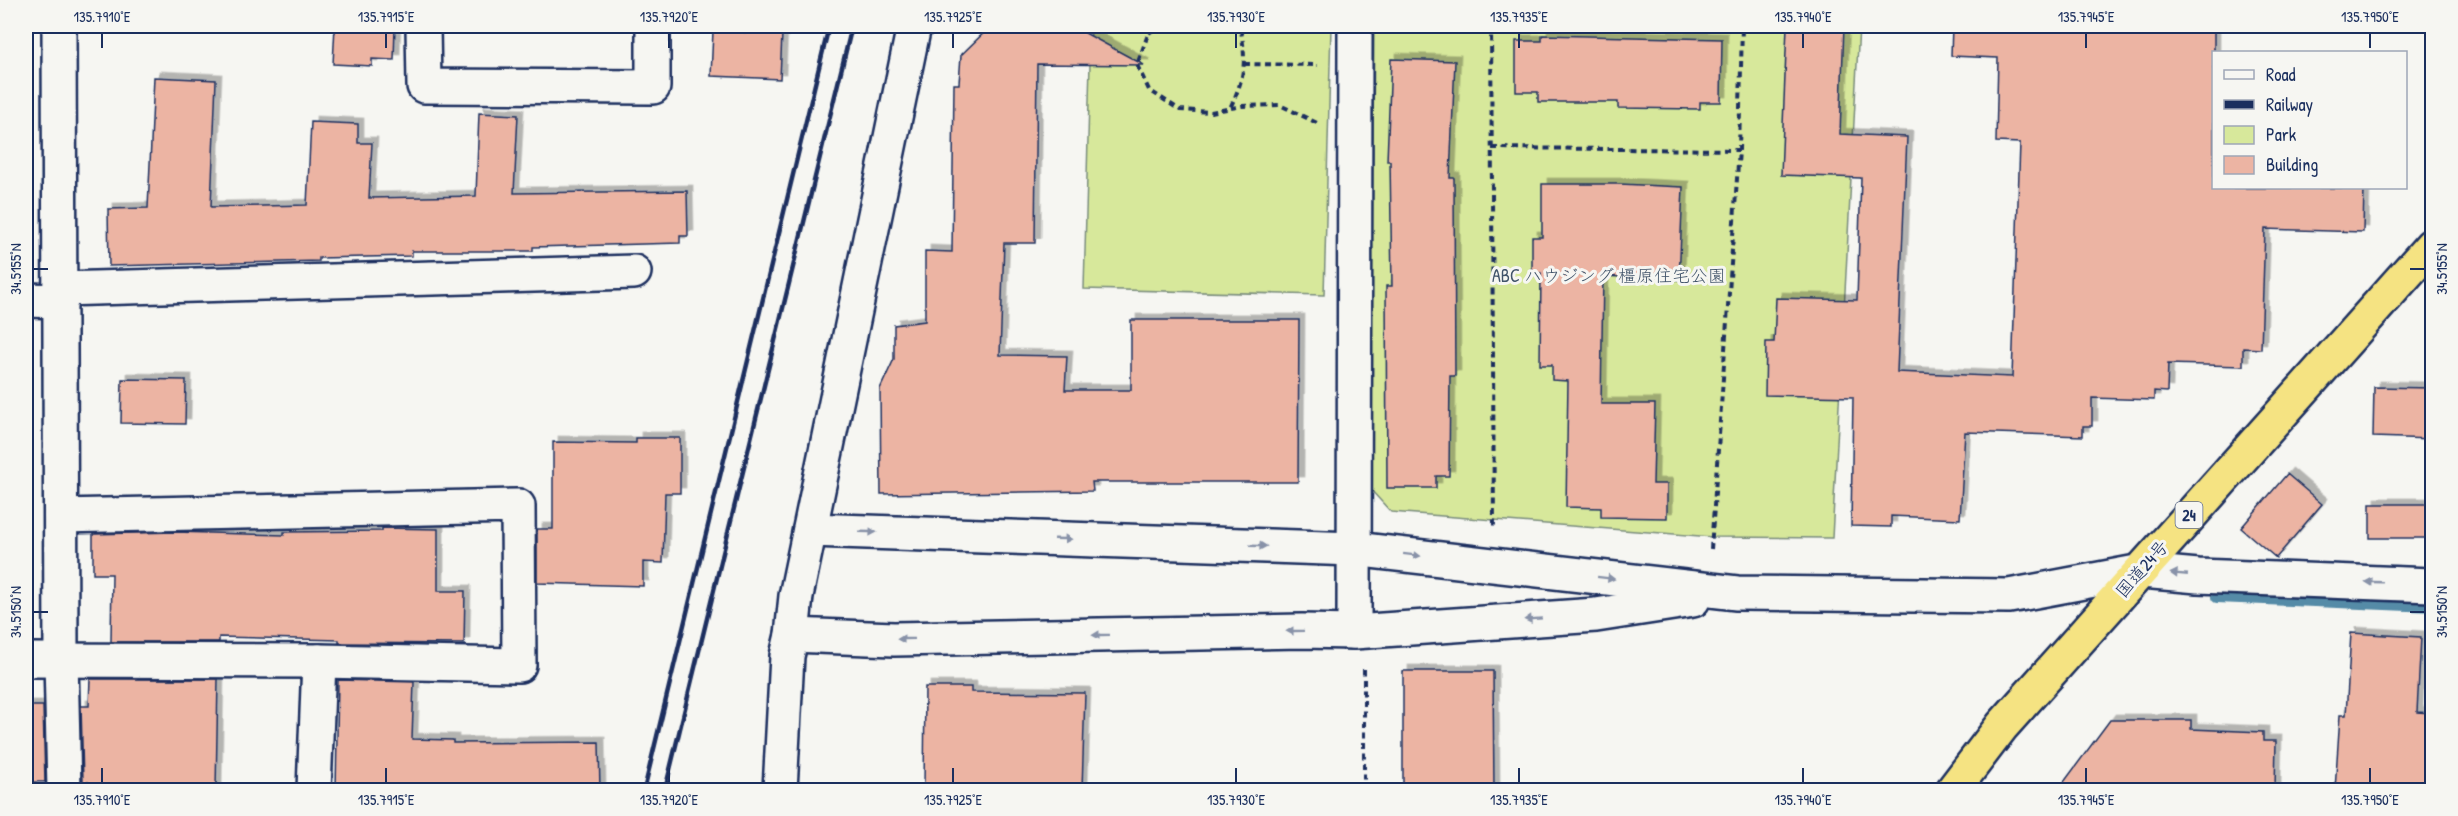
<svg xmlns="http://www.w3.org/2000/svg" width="2458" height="816" font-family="'Patrick Hand','Klee One',sans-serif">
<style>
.green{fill:#d7e89b;stroke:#798c7c;stroke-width:1.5}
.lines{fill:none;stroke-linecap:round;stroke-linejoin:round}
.stream{stroke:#548ba7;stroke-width:12}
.building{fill:#ecb4a3;stroke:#1b2f5e;stroke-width:1.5;filter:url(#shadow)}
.minor-casing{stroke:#1b2f5e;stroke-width:38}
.highway-casing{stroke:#1b2f5e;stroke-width:38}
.path{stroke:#1b2f5e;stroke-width:4;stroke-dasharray:6 4.5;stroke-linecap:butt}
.minor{stroke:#f6f6f2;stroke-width:33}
.highway{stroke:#f5e382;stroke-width:33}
.rail{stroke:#1b2f5e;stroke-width:4.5}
.oneway{fill:#8892a8}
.ticks{fill:none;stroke:#1b2f5e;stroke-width:2}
.labels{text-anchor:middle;stroke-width:6;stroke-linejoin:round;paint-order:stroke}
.shield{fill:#f6f6f2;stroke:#5d6b8a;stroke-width:1.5}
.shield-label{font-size:16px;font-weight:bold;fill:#1b2f5e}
.park-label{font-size:18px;fill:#41546a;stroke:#f6f6f2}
.street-label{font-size:18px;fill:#1b2f5e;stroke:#f6f6f2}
.neatline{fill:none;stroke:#1b2f5e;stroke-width:2}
.ticks-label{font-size:15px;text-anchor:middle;fill:#1b2f5e}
</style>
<defs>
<filter id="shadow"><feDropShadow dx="5.5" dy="-5.5" stdDeviation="0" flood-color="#0004"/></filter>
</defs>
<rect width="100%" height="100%" fill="#f6f6f2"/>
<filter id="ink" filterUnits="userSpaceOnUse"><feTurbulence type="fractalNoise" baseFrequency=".0167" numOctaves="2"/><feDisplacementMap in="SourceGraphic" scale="12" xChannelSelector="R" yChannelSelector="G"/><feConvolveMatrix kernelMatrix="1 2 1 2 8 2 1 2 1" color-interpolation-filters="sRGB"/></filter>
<g filter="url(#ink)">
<g class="green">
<polygon points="1091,26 1331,26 1324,295 1084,289"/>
<polygon points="1374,26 1859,26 1832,538 1713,537 1391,512 1370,489"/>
</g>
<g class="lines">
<polyline class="stream" points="2217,597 2432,606"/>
</g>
<g class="building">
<polygon points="335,26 395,26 394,60 372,59 372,66 333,64"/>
<polygon points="991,26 1085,26 1085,33 1144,65 1037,64 1035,243 1004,243 1000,355 1067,356 1065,390 1131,390 1131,320 1299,320 1298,482 1092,482 1093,491 881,494 880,389 894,359 894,325 925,321 925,251 952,252 954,84 959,84 961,55"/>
<polygon points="1787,26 1844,26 1840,134 1907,137 1897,372 2012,377 2020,143 1996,142 1998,58 1951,56 1952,26 2214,26 2214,188 2364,188 2363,232 2265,229 2261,349 2243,348 2243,366 2168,364 2167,392 2154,391 2154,400 2092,398 2092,426 2083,426 2083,436 1965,432 1960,519 1891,516 1891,527 1851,526 1853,397 1765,395 1766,342 1774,342 1776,298 1857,300 1861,178 1781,175"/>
<polygon points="713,31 782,34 780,79 711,76"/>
<polygon points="1542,35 1722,39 1721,102 1700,102 1700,109 1618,108 1618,102 1538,102 1538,92 1516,92 1516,41 1542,41"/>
<polygon points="1391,59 1455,61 1450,178 1454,178 1455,376 1450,376 1449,476 1436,476 1436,488 1387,488 1386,286 1392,286 1390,161 1387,161"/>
<polygon points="154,77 216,80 211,207 307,205 311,122 358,124 358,143 372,143 369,198 476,196 479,113 518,115 514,193 687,191 688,236 680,236 680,243 533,247 533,251 412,251 412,256 319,258 319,261 109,266 108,209 148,208"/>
<polygon points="1542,184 1620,184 1683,187 1679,280 1603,276 1601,404 1655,404 1653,484 1667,484 1667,518 1601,517 1601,508 1566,507 1568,381 1552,380 1552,365 1540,365 1541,273 1532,273 1532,237 1542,237"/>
<polygon points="122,379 186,380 185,424 121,423"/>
<polygon points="2374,387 2433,388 2433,439 2373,437"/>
<polygon points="636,438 680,438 680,493 665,493 663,563 643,562 643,586 537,583 537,529 553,529 553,442 636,443"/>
<polygon points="2287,474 2322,504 2276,558 2241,528"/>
<rect x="2370" y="504" width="63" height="34"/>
<polygon points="382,528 438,529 438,591 465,591 464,644 339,643 339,640 219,637 219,642 111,642 112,574 93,574 93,534 175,532 284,535 284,532 382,531"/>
<polygon points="2351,633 2421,637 2417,712 2433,713 2433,790 2335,790 2340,715 2346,715"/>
<polygon points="1403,671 1493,671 1494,790 1403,790"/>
<polygon points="90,679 218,679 216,790 88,790 88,782 83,782 81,706 89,706"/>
<polygon points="338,680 414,682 412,739 453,740 453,743 599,742 600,790 336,790"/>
<polygon points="925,687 971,687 971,692 1085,693 1082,790 924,790"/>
<polygon points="26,706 43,706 45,782 26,782"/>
<polygon points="2110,720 2191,720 2191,729 2263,732 2263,741 2276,741 2275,790 2058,790"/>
</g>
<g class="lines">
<defs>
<g id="minor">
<polyline points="59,26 61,660 64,790"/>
<polyline points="423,26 424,86 653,87 653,26"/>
<polyline points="61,289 634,272"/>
<polyline points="26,300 61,301"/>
<polyline points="810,530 1354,549 1737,593 2009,596 2142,571 2198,576 2432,585"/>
<polyline points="1354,632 1355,26"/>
<polyline points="792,635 894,639 1302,631 1354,632 1596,615 1693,600"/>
<polyline points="26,660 319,661 519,665 518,506 61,516"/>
<polyline points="314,790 319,661"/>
<polyline points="780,790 787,656 792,635 796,596 914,26"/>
</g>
<polyline id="highway" points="1953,790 2002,726 2432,245"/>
</defs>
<use href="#minor" class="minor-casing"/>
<use href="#highway" class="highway-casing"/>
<g class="path">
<polyline points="1151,26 1137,65 1149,90 1180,110 1211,112 1242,106 1280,105 1317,123"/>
<path d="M 1230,26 L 1241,31 C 1247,63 1244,79 1230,108"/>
<polyline points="1491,26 1494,529"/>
<polyline points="1149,33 1158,26"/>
<polyline points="1244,64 1318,65"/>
<polyline points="1492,148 1739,150"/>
<polyline points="1711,549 1739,150 1742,26"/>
<polyline points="1364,790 1364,669"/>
</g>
<use href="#minor" class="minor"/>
<use href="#highway" class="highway"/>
<g class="rail">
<polyline points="644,790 829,26"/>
<polyline points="665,790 852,26"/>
</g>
</g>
<defs><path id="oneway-solid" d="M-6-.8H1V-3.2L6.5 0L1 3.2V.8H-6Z" transform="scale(1.5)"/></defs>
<g class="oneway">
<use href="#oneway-solid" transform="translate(868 532) rotate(2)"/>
<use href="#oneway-solid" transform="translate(1063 539) rotate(2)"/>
<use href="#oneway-solid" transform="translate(1258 546) rotate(2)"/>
<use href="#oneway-solid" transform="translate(1412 555) rotate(7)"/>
<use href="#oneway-solid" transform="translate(2179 574) rotate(-175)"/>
<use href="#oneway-solid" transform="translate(1606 578) rotate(7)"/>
<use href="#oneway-solid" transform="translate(2374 582) rotate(-178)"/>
<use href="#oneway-solid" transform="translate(1533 619) rotate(176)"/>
<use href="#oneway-solid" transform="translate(1295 631) rotate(179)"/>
<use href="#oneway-solid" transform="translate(1101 635) rotate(179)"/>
<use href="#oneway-solid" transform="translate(906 639) rotate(179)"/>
</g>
</g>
<path class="ticks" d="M 102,33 L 102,48M 386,33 L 386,48M 669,33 L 669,48M 953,33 L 953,48M 1236,33 L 1236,48M 1519,33 L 1519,48M 1803,33 L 1803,48M 2086,33 L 2086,48M 2370,33 L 2370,48M 33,269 L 48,269M 2410,269 L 2425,269M 33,612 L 48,612M 2410,612 L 2425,612M 102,768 L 102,783M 386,768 L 386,783M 669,768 L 669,783M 953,768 L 953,783M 1236,768 L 1236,783M 1519,768 L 1519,783M 1803,768 L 1803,783M 2086,768 L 2086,783M 2370,768 L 2370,783"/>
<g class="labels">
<rect class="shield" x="2175.5" y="502" width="27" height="26" rx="4.5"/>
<g class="shield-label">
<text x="2189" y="521">24</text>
</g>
<g class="park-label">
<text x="1609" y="282">ABC ハウジング 橿原住宅公園</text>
</g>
<g class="street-label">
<text transform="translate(2142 569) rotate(-49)" y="6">国道24号</text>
</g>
</g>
<rect width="2458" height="816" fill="none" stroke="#f6f6f2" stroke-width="66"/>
<rect x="2212" y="51" width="195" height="138" fill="#f6f6f2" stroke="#9ea6b7" stroke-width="1.5"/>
<rect x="2224" y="70" width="30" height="9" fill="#f6f6f2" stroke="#9ea6b7" stroke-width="1.5"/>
<text x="2266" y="81" font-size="18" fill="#1b2f5e">Road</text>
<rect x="2224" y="100" width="30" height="9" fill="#1b2f5e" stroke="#9ea6b7" stroke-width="1.5"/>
<text x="2266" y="111" font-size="18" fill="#1b2f5e">Railway</text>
<rect x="2224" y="126" width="30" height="18" fill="#d7e89b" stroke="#9ea6b7" stroke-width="1.5"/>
<text x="2266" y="141" font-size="18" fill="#1b2f5e">Park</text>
<rect x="2224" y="156" width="30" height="18" fill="#ecb4a3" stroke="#9ea6b7" stroke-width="1.5"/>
<text x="2266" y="171" font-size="18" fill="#1b2f5e">Building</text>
<rect x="33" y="33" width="2392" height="750" class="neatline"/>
<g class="ticks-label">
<text x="102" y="22">135.7910°E</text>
<text x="386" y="22">135.7915°E</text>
<text x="669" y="22">135.7920°E</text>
<text x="953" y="22">135.7925°E</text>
<text x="1236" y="22">135.7930°E</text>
<text x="1519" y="22">135.7935°E</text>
<text x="1803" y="22">135.7940°E</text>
<text x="2086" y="22">135.7945°E</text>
<text x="2370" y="22">135.7950°E</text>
<text transform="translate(16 269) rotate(-90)" y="5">34.5155°N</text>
<text transform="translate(2442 269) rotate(-90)" y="5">34.5155°N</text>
<text transform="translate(16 612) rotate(-90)" y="5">34.5150°N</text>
<text transform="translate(2442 612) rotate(-90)" y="5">34.5150°N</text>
<text x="102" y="805">135.7910°E</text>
<text x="386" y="805">135.7915°E</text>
<text x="669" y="805">135.7920°E</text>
<text x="953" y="805">135.7925°E</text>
<text x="1236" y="805">135.7930°E</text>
<text x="1519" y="805">135.7935°E</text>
<text x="1803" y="805">135.7940°E</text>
<text x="2086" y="805">135.7945°E</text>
<text x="2370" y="805">135.7950°E</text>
</g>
</svg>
